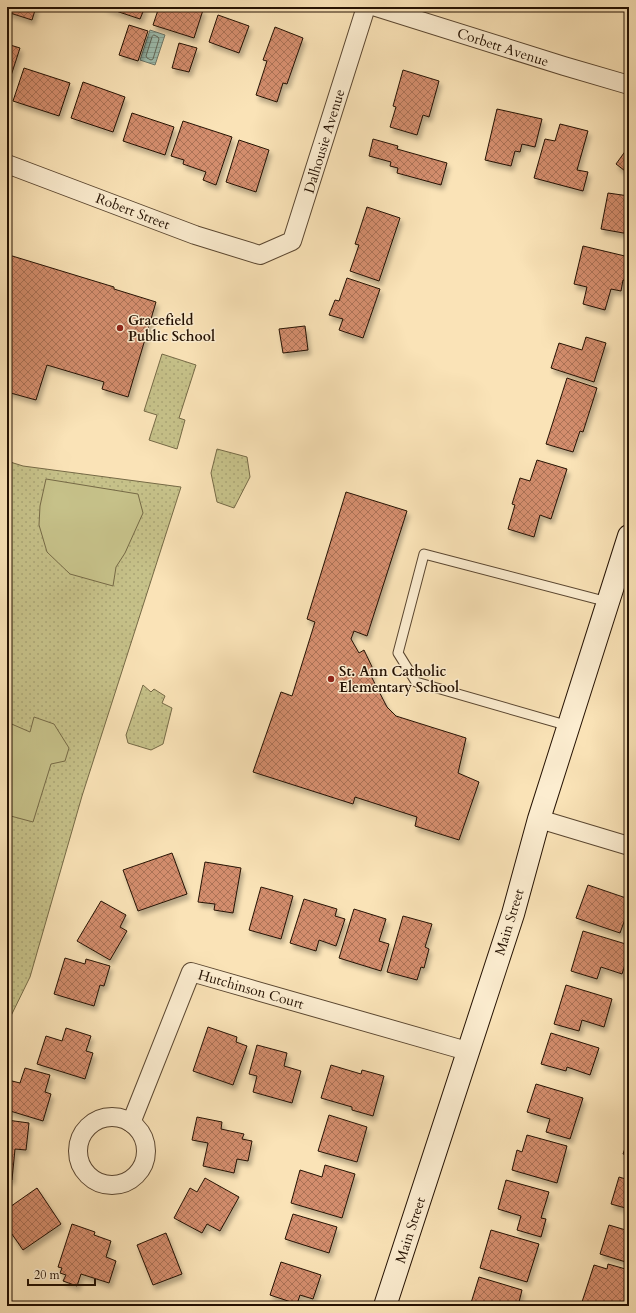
<svg xmlns="http://www.w3.org/2000/svg" width="636" height="1313" font-family="Cardo,serif">
<style>
.park{fill:url(#park-dots);stroke:#766a46}
.pitch{fill:#c6c189;stroke:#766a46}
.water{fill:url(#water-rules);stroke:#6e796a}
.lines{fill:none;stroke-linecap:round;stroke-linejoin:round}
.shore{stroke:#626859;stroke-width:1}
.building{fill:url(#building-cross-hatch);stroke:#251203;filter:url(#shadow)}
.service-casing{stroke:#5a4630;stroke-width:11}
.minor-casing{stroke:#5a4630;stroke-width:20}
.secondary-casing{stroke:#251203;stroke-width:24}
.service{stroke:#fcedd0;stroke-width:9}
.minor{stroke:#fcedd0;stroke-width:18}
.secondary{stroke:#fcedd0;stroke-width:22}
.poi-dot{fill:#8f2418;stroke:#fcedd0;stroke-width:1.5}
.labels{text-anchor:middle;stroke-width:3;stroke-linejoin:round;paint-order:stroke}
.street-label{font-size:14px;fill:#251203;stroke:#fcedd0}
.poi-label{font-size:14px;font-weight:bold;fill:#251203;stroke:#fcedd0;text-anchor:start}
</style>
<defs>
<pattern id="park-dots" width="8" height="8" patternUnits="userSpaceOnUse"><rect width="8" height="8" fill="#c6c189"/><path d="M2 2h.1M6 6h.1" fill="none" stroke="#aaa575" stroke-width="1.8" stroke-linecap="round"/></pattern>
<pattern id="water-rules" width="6" height="5" patternUnits="userSpaceOnUse"><rect width="6" height="5" fill="#9ebeaf"/><path d="M0 2.5h6" fill="none" stroke="#88a295"/></pattern>
<pattern id="building-cross-hatch" width="8" height="8" patternUnits="userSpaceOnUse"><rect width="8" height="8" fill="#d38d6d"/><path d="M0 0l8 8M0 8l8-8" fill="none" stroke="#ab7257"/></pattern>
<filter id="shadow"><feDropShadow dx="2.5" dy="4.5" stdDeviation="2" flood-color="#0004"/></filter>
</defs>
<rect width="100%" height="100%" fill="#fae3b7"/>
<filter id="stains"><feTurbulence type="fractalNoise" baseFrequency=".005" numOctaves="4"/><feColorMatrix values="0 0 0 0 .2 0 0 0 0 .09 0 0 0 0 .02 0 0 0 .5 -.17"/></filter>
<radialGradient id="worn" r=".72"><stop offset=".6" stop-color="#630" stop-opacity="0"/><stop offset="1" stop-color="#630" stop-opacity=".3"/></radialGradient>
<g class="park">
<polygon points="162,354 196,365 179,418 185,420 177,449 149,440 157,415 144,411"/>
<polygon points="217,449 247,457 250,477 234,508 217,502 211,473"/>
<polygon points="7,461 23,466 181,487 82,796 30,977 7,1024"/>
<polygon points="143,685 151,692 154,689 165,696 162,703 172,708 163,744 151,750 128,743 126,735"/>
</g>
<g class="pitch">
<polygon points="46,479 138,494 143,513 125,553 116,567 113,586 70,574 47,552 39,525 40,506"/>
<polygon points="34,717 54,724 69,748 65,761 51,764 33,822 7,815 7,722 30,732"/>
</g>
<polygon class="water" points="150,30 165,35 155,65 140,60"/>
<g class="lines">
<polygon class="shore" points="154,35 158,37 159,39 153,59 151,60 147,58 146,56 152,37"/>
</g>
<g class="building">
<polygon points="7,7 36,7 32,20 7,12"/>
<polygon points="104,7 145,7 140,19"/>
<polygon points="159,7 193,7 203,10 194,38 153,25"/>
<polygon points="218,15 249,26 239,53 209,42"/>
<polygon points="129,25 148,31 138,61 119,55"/>
<polygon points="275,27 303,38 287,84 283,83 277,102 256,95 267,61 263,60"/>
<polygon points="179,43 197,48 189,72 172,68"/>
<polygon points="7,44 20,48 7,88"/>
<polygon points="24,68 70,83 59,116 13,101"/>
<polygon points="403,70 439,81 429,117 423,115 417,135 390,127 396,107 393,106"/>
<polygon points="83,82 125,97 113,132 71,118"/>
<polygon points="497,109 542,119 535,147 522,144 520,152 515,151 511,166 485,160"/>
<polygon points="132,113 174,127 165,155 123,141"/>
<polygon points="183,121 232,137 216,185 203,180 206,172 183,164 184,160 171,156"/>
<polygon points="560,124 588,131 577,170 588,172 583,191 534,178 545,139 555,141"/>
<polygon points="373,139 398,146 397,149 447,163 441,185 397,173 398,168 390,166 391,162 369,156"/>
<polygon points="239,140 269,150 256,192 226,182"/>
<polygon points="629,146 629,174 616,164"/>
<polygon points="608,193 629,196 629,234 601,229"/>
<polygon points="367,207 400,218 379,281 350,271 359,245 355,244"/>
<polygon points="583,246 629,257 629,281 623,280 621,291 611,289 605,310 583,304 587,287 574,284"/>
<polygon points="9,255 114,287 114,289 156,302 128,397 102,389 104,382 47,365 36,400 7,392 7,257 8,257"/>
<polygon points="347,278 380,289 363,338 339,330 343,319 329,315 335,300 339,301"/>
<polygon points="305,326 308,350 283,353 279,329"/>
<polygon points="586,337 606,343 594,382 551,368 559,343 582,350"/>
<polygon points="567,378 597,388 583,432 580,431 573,452 546,444"/>
<polygon points="537,460 567,469 551,519 540,515 534,537 508,529 515,505 512,504 520,478 530,481"/>
<polygon points="346,492 407,511 367,636 354,631 351,639 359,653 364,650 374,671 371,676 387,707 396,716 466,738 458,773 479,782 459,840 415,826 417,817 355,797 353,804 253,772 281,692 292,696 315,622 307,619"/>
<polygon points="172,853 187,894 138,911 123,870"/>
<polygon points="205,862 241,868 233,913 214,910 215,904 198,902"/>
<polygon points="588,885 629,899 629,908 620,933 576,918"/>
<polygon points="261,887 293,896 281,939 249,930"/>
<polygon points="304,899 337,909 335,916 345,919 336,946 319,940 316,951 290,943"/>
<polygon points="101,901 126,915 120,927 127,931 110,960 77,941"/>
<polygon points="354,909 386,919 379,941 389,944 381,971 339,958"/>
<polygon points="403,916 432,924 425,947 429,949 424,968 421,967 417,980 387,972"/>
<polygon points="583,931 629,945 629,952 622,974 601,967 597,979 571,971"/>
<polygon points="65,958 85,964 86,959 110,966 104,986 100,985 94,1006 54,994"/>
<polygon points="566,985 612,999 604,1027 582,1020 579,1031 554,1024"/>
<polygon points="208,1027 237,1037 236,1042 247,1046 233,1085 193,1071"/>
<polygon points="66,1028 91,1036 86,1051 93,1053 85,1079 37,1064 46,1036 62,1041"/>
<polygon points="551,1033 599,1048 590,1075 567,1067 566,1071 541,1064"/>
<polygon points="257,1045 287,1053 284,1066 301,1071 292,1103 253,1092 257,1076 249,1074"/>
<polygon points="331,1065 361,1074 362,1070 384,1076 373,1116 352,1110 352,1107 321,1098"/>
<polygon points="25,1068 50,1075 45,1092 51,1094 43,1121 7,1110 8,1080 20,1083"/>
<polygon points="536,1084 583,1098 570,1139 546,1132 550,1119 527,1112"/>
<polygon points="329,1115 367,1127 357,1162 318,1151"/>
<polygon points="197,1117 222,1122 221,1129 244,1134 242,1139 252,1141 248,1161 237,1159 234,1173 203,1166 208,1143 192,1140"/>
<polygon points="7,1120 29,1123 26,1150 15,1149 12,1180 7,1179"/>
<polygon points="527,1135 567,1146 557,1183 512,1170 517,1150 522,1152"/>
<polygon points="629,1137 629,1156 623,1154"/>
<polygon points="325,1165 355,1174 342,1218 291,1203 300,1170 322,1177"/>
<polygon points="619,1177 629,1180 629,1209 611,1204"/>
<polygon points="205,1178 239,1197 220,1231 207,1224 202,1233 174,1218 190,1188 197,1192"/>
<polygon points="506,1180 549,1192 541,1218 546,1219 541,1237 517,1230 521,1216 498,1209"/>
<polygon points="37,1188 61,1224 23,1250 7,1227 7,1209"/>
<polygon points="293,1214 337,1227 329,1253 285,1239"/>
<polygon points="72,1224 95,1232 94,1235 111,1241 106,1257 116,1261 109,1283 81,1274 77,1286 63,1281 66,1275 60,1273 62,1268 58,1267"/>
<polygon points="609,1225 629,1231 629,1263 600,1254"/>
<polygon points="491,1230 539,1244 527,1282 480,1268"/>
<polygon points="166,1233 182,1274 153,1285 137,1245"/>
<polygon points="281,1262 321,1275 313,1299 300,1295 297,1304 270,1295"/>
<polygon points="608,1264 629,1270 629,1289 627,1294 629,1294 629,1306 586,1306 581,1305 594,1265 607,1269"/>
<polygon points="479,1277 522,1290 518,1306 481,1306 471,1303"/>
</g>
<g class="lines">
<defs>
<polyline id="service" points="569,726 416,682 398,653 424,554 608,602"/>
<g id="minor">
<polyline points="376,7 564,66 629,85"/>
<polyline points="7,164 195,235 260,255 292,241 366,7"/>
<polyline points="539,819 629,846"/>
<circle cx="112" cy="1151" r="34"/>
<polyline points="131,1123 191,972 467,1051"/>
</g>
<polyline id="secondary" points="385,1306 513,914 539,819 629,536"/>
</defs>
<use href="#service" class="service-casing"/>
<use href="#minor" class="minor-casing"/>
<use href="#secondary" class="secondary-casing"/>
<use href="#service" class="service"/>
<use href="#minor" class="minor"/>
<use href="#secondary" class="secondary"/>
</g>
<g class="poi-dot">
<circle cx="120" cy="328" r="4"/>
<circle cx="331" cy="679" r="4"/>
</g>
<g class="labels">
<g class="street-label">
<text transform="translate(503 47) rotate(18)" y="5">Corbett Avenue</text>
<text transform="translate(324 141) rotate(-73)" y="5">Dalhousie Avenue</text>
<text transform="translate(133 211) rotate(21)" y="5">Robert Street</text>
<text transform="translate(509 922) rotate(-73)" y="5">Main Street</text>
<text transform="translate(251 989) rotate(16)" y="5">Hutchinson Court</text>
<text transform="translate(410 1230) rotate(-72)" y="5">Main Street</text>
</g>
<g class="poi-label">
<text x="128" y="325">Gracefield<tspan x="128" dy="16">Public School</tspan></text>
<text x="339" y="676">St. Ann Catholic<tspan x="339" dy="16">Elementary School</tspan></text>
</g>
</g>
<rect width="636" height="1313" fill="none" stroke="#fae3b7" stroke-width="24"/>
<rect x="8" y="8" width="620" height="1297" fill="none" stroke="#251203" stroke-width="2"/>
<rect x="12" y="12" width="612" height="1289" fill="none" stroke="#251203"/>
<path d="M28 1279v6h67v-6" fill="none" stroke="#251203" stroke-width="2"/>
<text x="34" y="1279" font-size="12" fill="#251203" stroke="#fcedd0" stroke-width="3" paint-order="stroke">20 m</text>
<rect width="100%" height="100%" filter="url(#stains)"/>
<rect width="100%" height="100%" fill="url(#worn)"/>
</svg>
